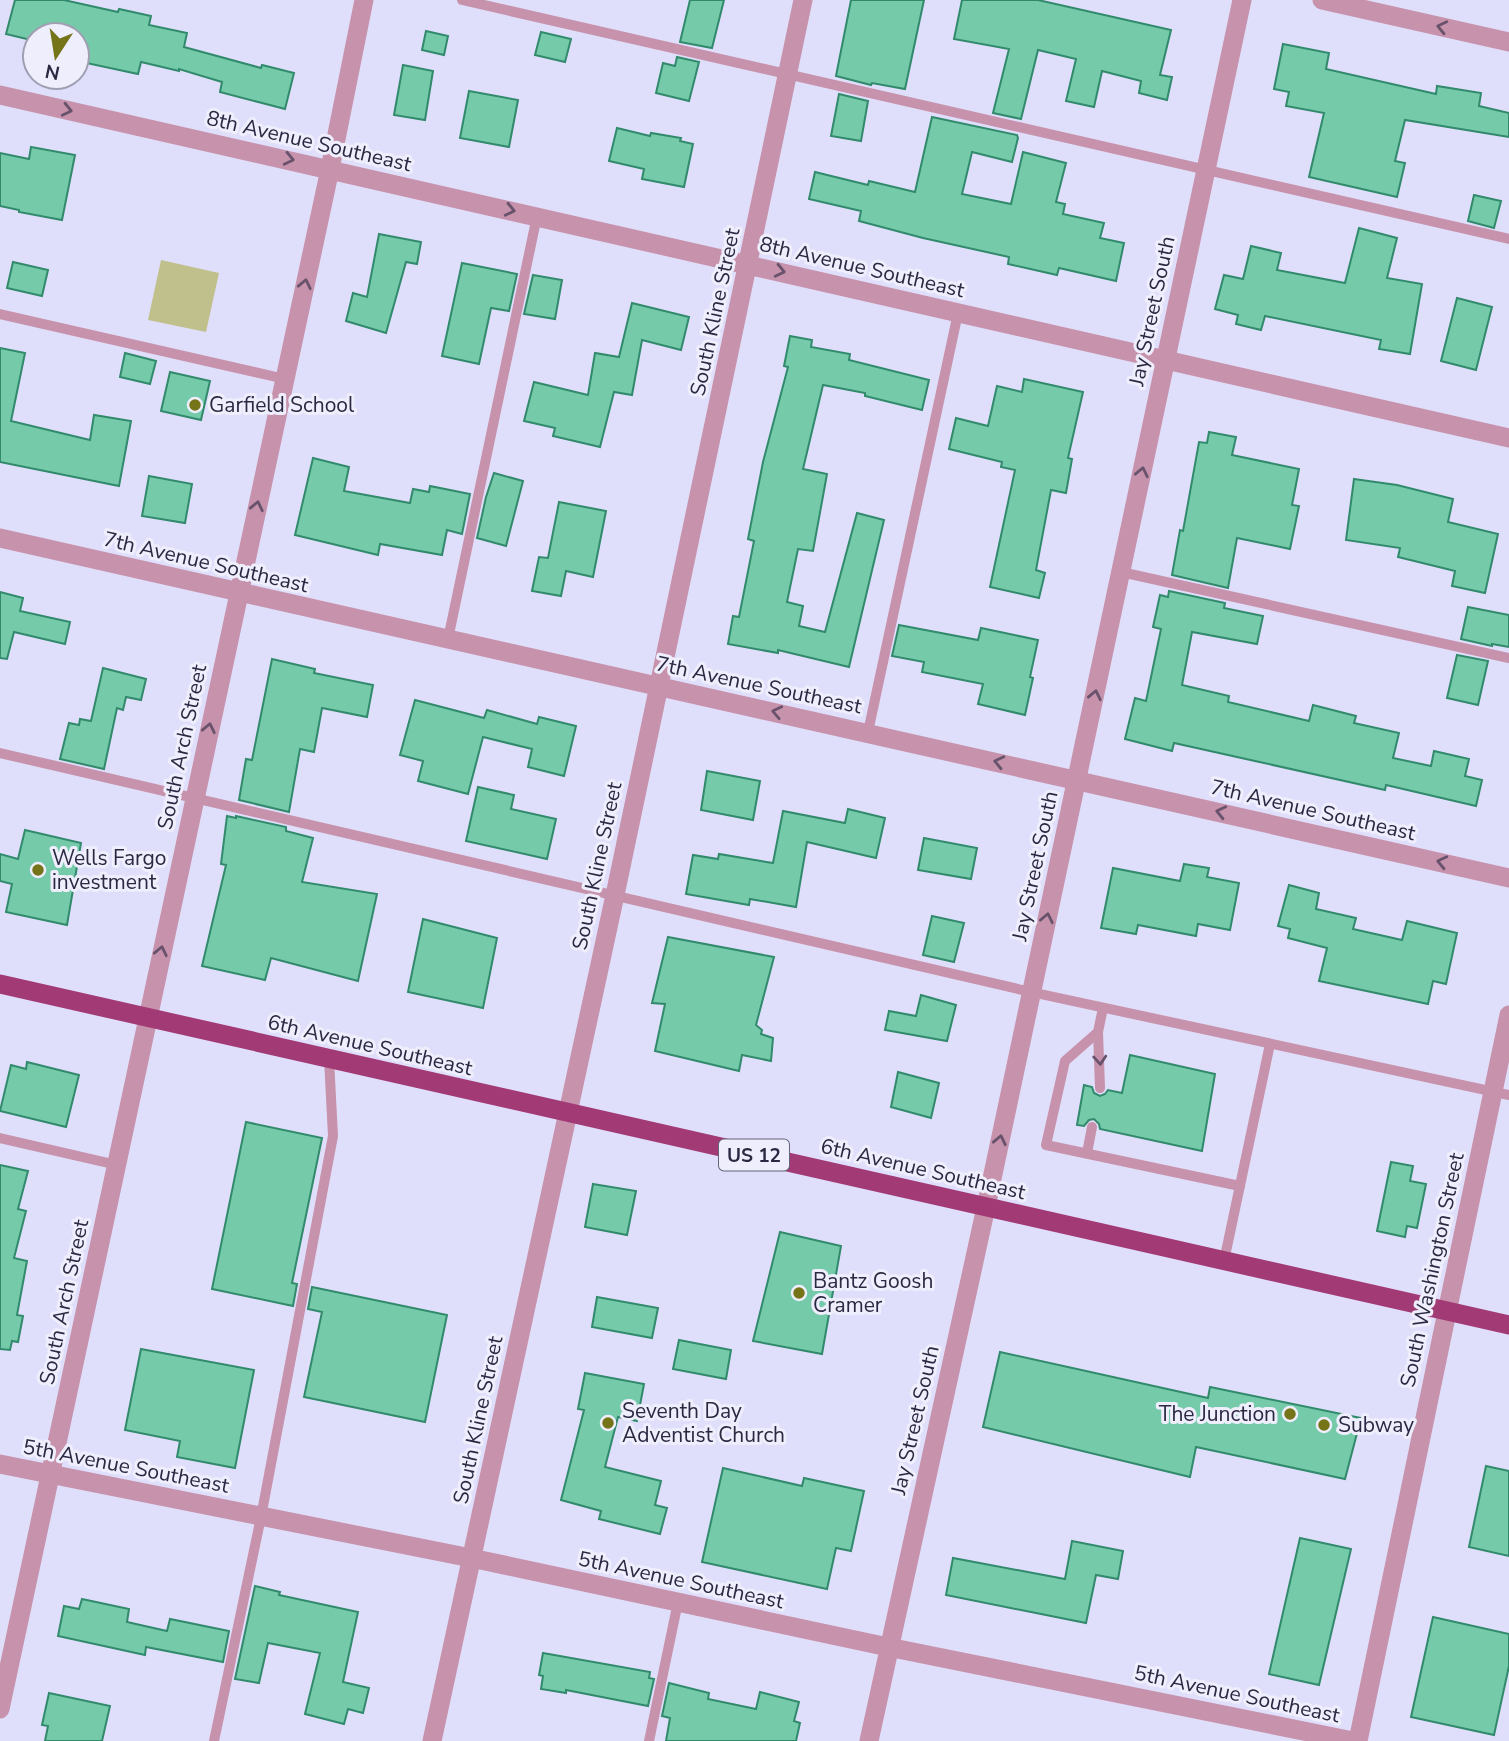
<svg xmlns="http://www.w3.org/2000/svg" width="1509" height="1741" font-family="'Nunito Sans',sans-serif">
<style>
.green{fill:#c0c08d}
.building{fill:#75caaa;stroke:#328a6d;stroke-width:2}
.lines{fill:none;stroke-linecap:round;stroke-linejoin:round}
.service{stroke:#c792ac;stroke-width:10}
.minor{stroke:#c792ac;stroke-width:19}
.tertiary{stroke:#c792ac;stroke-width:19}
.trunk{stroke:#a23a76;stroke-width:19}
.oneway{stroke:#69526c}
.poi-dot{fill:#767419;stroke:#eeeefc;stroke-width:2.5}
.labels{text-anchor:middle;stroke-width:6;stroke-linejoin:round;paint-order:stroke}
.shield{fill:#eeeefc;stroke:#66637a;stroke-width:2}
.shield-label{font-size:19px;font-weight:bold;fill:#2b2842}
.street-label{font-size:21px;fill:#2b2842;stroke:#eeeefc}
.poi-label{font-size:21px;fill:#2b2842;stroke:#eeeefc;text-anchor:start}
</style>
<rect width="100%" height="100%" fill="#e0dffb"/>
<polygon class="green" points="161,260 219,273 206,332 148,320"/>
<g class="building">
<polygon points="15,0 64,0 118,12 119,9 151,16 149,25 187,33 184,47 261,68 262,65 294,73 285,109 220,92 222,82 179,69 179,71 141,62 138,74 77,61 77,35 35,35 35,41 6,34"/>
<polygon points="690,0 724,0 712,48 680,42"/>
<polygon points="851,0 924,0 905,89 872,83 871,85 836,76"/>
<polygon points="962,0 1038,0 1171,30 1160,75 1172,77 1167,100 1139,93 1141,81 1102,71 1094,107 1066,101 1076,59 1038,50 1021,119 993,113 1009,49 954,39"/>
<polygon points="426,31 448,36 444,55 422,50"/>
<polygon points="541,32 571,39 565,62 535,55"/>
<polygon points="1283,44 1329,53 1326,69 1436,94 1437,86 1481,93 1479,106 1509,113 1509,137 1405,120 1395,161 1405,163 1397,197 1309,177 1324,113 1286,106 1289,92 1274,89"/>
<polygon points="677,57 699,62 689,101 656,93 663,63 675,66"/>
<polygon points="403,65 433,71 425,120 394,115"/>
<polygon points="469,91 518,100 509,147 460,138"/>
<polygon points="839,94 868,101 861,141 831,136"/>
<polygon points="932,117 1017,135 1018,138 1012,162 972,152 962,194 1011,204 1023,152 1066,163 1056,202 1065,204 1063,214 1104,223 1100,238 1124,243 1116,281 1059,268 1057,275 1008,264 1009,257 923,238 859,221 861,211 809,199 815,172 868,185 869,181 915,192"/>
<polygon points="617,128 650,136 651,133 681,138 680,141 693,144 684,187 642,179 644,169 609,161"/>
<polygon points="31,147 75,155 62,220 19,212 19,210 0,206 0,153 29,159"/>
<polygon points="1474,195 1501,201 1494,228 1468,221"/>
<polygon points="1359,228 1397,238 1387,278 1422,284 1410,354 1379,349 1381,340 1265,316 1261,330 1236,324 1238,315 1215,309 1224,275 1243,279 1251,246 1281,253 1277,270 1345,283"/>
<polygon points="379,234 421,242 417,264 406,262 386,333 346,321 353,293 367,297"/>
<polygon points="13,262 48,270 42,296 7,288"/>
<polygon points="462,263 517,274 509,311 491,308 479,364 442,356"/>
<polygon points="533,275 562,280 555,319 524,314"/>
<polygon points="1457,298 1492,307 1476,370 1441,361"/>
<polygon points="632,303 689,317 681,350 642,340 632,395 614,392 600,447 553,436 555,428 524,421 534,382 588,395 595,353 619,357"/>
<polygon points="790,336 812,340 811,347 850,354 849,360 929,380 922,410 865,396 865,393 823,385 803,469 827,474 813,551 798,549 787,602 803,606 799,626 825,632 857,513 884,520 849,667 778,650 778,653 728,644 733,616 739,617 754,541 748,539 763,462 788,367 784,366"/>
<polygon points="0,348 25,353 11,421 90,440 94,415 131,421 119,486 0,462"/>
<polygon points="125,353 156,361 150,384 120,377"/>
<polygon points="170,372 210,381 201,420 161,411"/>
<polygon points="1024,379 1083,392 1068,458 1072,459 1066,493 1051,490 1036,570 1045,573 1039,598 990,587 1015,470 1001,467 1002,462 949,449 956,418 988,426 997,386 1022,392"/>
<polygon points="1209,432 1236,437 1232,455 1299,469 1292,505 1299,506 1290,549 1237,538 1228,588 1172,575 1180,530 1183,531 1199,442 1207,443"/>
<polygon points="313,458 349,467 344,491 410,503 413,489 429,492 430,486 470,494 462,534 447,530 442,555 380,544 378,555 295,535"/>
<polygon points="494,473 523,481 506,546 477,538 486,497"/>
<polygon points="149,476 192,484 185,523 142,516"/>
<polygon points="1354,479 1397,485 1453,499 1448,522 1498,534 1485,593 1452,586 1455,571 1398,557 1400,548 1346,540"/>
<polygon points="559,502 606,511 593,577 566,571 561,596 532,591 539,557 548,558"/>
<polygon points="1169,591 1225,603 1224,608 1263,616 1257,644 1192,632 1182,685 1229,696 1228,702 1309,721 1313,705 1356,716 1354,723 1399,733 1393,758 1431,766 1434,751 1469,759 1465,776 1482,780 1476,806 1386,785 1385,790 1174,743 1172,751 1125,739 1135,698 1146,701 1161,629 1153,627 1160,595 1168,597"/>
<polygon points="0,592 23,598 20,611 70,622 65,644 14,632 7,659 0,658"/>
<polygon points="1468,607 1509,615 1509,647 1492,644 1492,646 1461,639"/>
<polygon points="899,625 978,640 981,628 1038,640 1030,677 1033,678 1025,715 978,704 983,684 922,672 924,662 892,656"/>
<polygon points="1457,655 1488,661 1478,705 1447,698"/>
<polygon points="272,659 315,669 314,673 373,685 367,717 322,708 314,752 300,749 289,812 239,800 246,759 252,760"/>
<polygon points="103,668 146,679 141,700 126,697 123,710 117,708 104,769 60,759 69,723 79,725 80,719 91,721"/>
<polygon points="415,700 484,718 487,710 537,724 539,717 576,726 564,776 528,767 532,749 483,737 468,794 418,781 423,761 400,755"/>
<polygon points="707,771 760,781 753,820 701,810"/>
<polygon points="478,787 514,795 511,809 556,819 547,859 466,841"/>
<polygon points="848,809 885,818 876,858 807,842 796,907 750,899 749,905 686,894 693,855 718,859 719,854 773,863 783,811 845,823"/>
<polygon points="227,816 236,818 236,816 286,827 286,831 313,838 302,882 377,894 358,981 271,958 265,980 202,966 226,865 221,864"/>
<polygon points="25,830 81,843 67,925 6,912 12,884 0,881 0,854 18,859"/>
<polygon points="924,838 977,848 971,879 918,870"/>
<polygon points="1184,864 1209,868 1207,877 1239,883 1230,930 1198,924 1196,936 1138,925 1136,934 1101,928 1113,868 1180,881"/>
<polygon points="1289,885 1319,893 1316,909 1356,918 1353,929 1402,940 1407,921 1457,933 1446,984 1433,981 1428,1004 1319,981 1327,948 1288,938 1290,929 1278,926"/>
<polygon points="932,916 964,923 954,962 923,955"/>
<polygon points="423,919 497,938 483,1008 408,992"/>
<polygon points="668,937 774,957 756,1025 762,1030 761,1034 773,1038 771,1061 742,1055 739,1071 655,1051 665,1004 652,1003"/>
<polygon points="921,995 956,1005 947,1041 885,1030 889,1011 916,1016"/>
<polygon points="1130,1055 1215,1074 1202,1151 1100,1129 1099,1124 1094,1119 1089,1120 1084,1126 1077,1125 1084,1085 1092,1087 1094,1093 1100,1096 1105,1094 1108,1090 1122,1093"/>
<polygon points="27,1062 79,1075 66,1127 0,1111 11,1065 26,1069"/>
<polygon points="898,1072 939,1083 931,1118 891,1107"/>
<polygon points="246,1122 322,1138 292,1283 297,1284 293,1306 212,1289"/>
<polygon points="1391,1162 1413,1166 1410,1181 1426,1184 1417,1228 1407,1226 1405,1237 1377,1231"/>
<polygon points="0,1165 28,1171 18,1209 26,1211 14,1258 27,1261 17,1315 23,1316 18,1342 12,1341 10,1350 0,1349"/>
<polygon points="593,1184 636,1191 627,1235 585,1227"/>
<polygon points="780,1232 841,1246 822,1354 753,1341"/>
<polygon points="312,1287 447,1315 425,1422 304,1397 322,1312 308,1309"/>
<polygon points="597,1297 658,1308 652,1338 592,1327"/>
<polygon points="679,1340 731,1350 726,1379 673,1369"/>
<polygon points="141,1349 254,1370 235,1468 177,1457 180,1441 125,1430"/>
<polygon points="1000,1352 1208,1398 1210,1387 1361,1418 1345,1479 1196,1447 1190,1477 983,1427"/>
<polygon points="585,1373 644,1384 637,1421 618,1417 605,1467 661,1481 655,1505 667,1508 660,1534 599,1519 601,1511 561,1500 584,1410 578,1409"/>
<polygon points="1486,1466 1509,1471 1509,1556 1469,1547"/>
<polygon points="723,1468 802,1486 804,1478 864,1491 851,1551 836,1548 827,1589 702,1562"/>
<polygon points="1300,1538 1351,1549 1319,1685 1269,1674"/>
<polygon points="1072,1541 1123,1551 1118,1579 1096,1575 1086,1623 946,1595 953,1558 1065,1579"/>
<polygon points="255,1586 280,1592 279,1595 358,1612 343,1682 369,1688 363,1713 348,1709 344,1724 305,1714 320,1653 268,1643 259,1683 235,1679"/>
<polygon points="82,1599 129,1609 127,1622 167,1631 170,1619 229,1631 223,1662 146,1647 145,1655 58,1636 64,1606 79,1609"/>
<polygon points="1433,1617 1509,1634 1509,1666 1494,1735 1411,1717"/>
<polygon points="543,1653 650,1672 649,1678 654,1679 648,1706 566,1690 566,1693 541,1689 543,1676 539,1675"/>
<polygon points="669,1683 709,1693 708,1699 756,1709 760,1692 799,1702 794,1721 800,1723 796,1741 666,1741 670,1718 662,1716"/>
<polygon points="49,1693 110,1706 102,1741 45,1741 48,1726 42,1725"/>
</g>
<g class="lines">
<g class="service">
<polyline points="462,0 1509,239"/>
<polyline points="0,314 285,379"/>
<polyline points="1121,572 1509,658"/>
<polyline points="448,639 537,216"/>
<polyline points="868,732 958,313"/>
<polyline points="0,753 1031,992 1509,1095"/>
<polyline points="1103,1008 1098,1032 1065,1061 1046,1145 1240,1186"/>
<polyline points="1098,1032 1100,1088"/>
<polyline points="0,1138 117,1165"/>
<polyline points="1087,1153 1092,1127"/>
<polyline points="1224,1261 1270,1044"/>
<polyline points="214,1741 261,1517 333,1136 329,1059"/>
<polyline points="649,1741 678,1602"/>
</g>
<g class="minor">
<polyline points="0,538 1509,878"/>
<polyline points="1447,1312 1509,1015"/>
<polyline points="0,1464 471,1558 888,1647 1353,1741"/>
<polyline points="0,1709 330,169 364,0"/>
<polyline points="869,1741 986,1207 1242,0"/>
</g>
<g class="tertiary">
<polyline points="1322,0 1509,42"/>
<polyline points="0,95 1509,438"/>
<polyline points="432,1741 615,895 803,0"/>
<polyline points="1358,1741 1447,1312"/>
</g>
<polyline class="trunk" points="0,984 1509,1325"/>
</g>
<defs><path id="oneway-chevron" d="M-2-3.5L2.5 0L-2 3.5" fill="none" stroke-width="1.6" stroke-linecap="round" stroke-linejoin="round" transform="scale(1.75)"/></defs>
<g class="oneway">
<use href="#oneway-chevron" transform="translate(1442 27) rotate(-167)"/>
<use href="#oneway-chevron" transform="translate(67 110) rotate(13)"/>
<use href="#oneway-chevron" transform="translate(289 159) rotate(13)"/>
<use href="#oneway-chevron" transform="translate(510 210) rotate(13)"/>
<use href="#oneway-chevron" transform="translate(780 271) rotate(13)"/>
<use href="#oneway-chevron" transform="translate(305 284) rotate(-78)"/>
<use href="#oneway-chevron" transform="translate(1142 472) rotate(-78)"/>
<use href="#oneway-chevron" transform="translate(257 506) rotate(-78)"/>
<use href="#oneway-chevron" transform="translate(1095 695) rotate(-78)"/>
<use href="#oneway-chevron" transform="translate(777 712) rotate(-168)"/>
<use href="#oneway-chevron" transform="translate(209 728) rotate(-78)"/>
<use href="#oneway-chevron" transform="translate(999 762) rotate(-167)"/>
<use href="#oneway-chevron" transform="translate(1221 812) rotate(-167)"/>
<use href="#oneway-chevron" transform="translate(1442 862) rotate(-167)"/>
<use href="#oneway-chevron" transform="translate(1047 918) rotate(-78)"/>
<use href="#oneway-chevron" transform="translate(161 951) rotate(-78)"/>
<use href="#oneway-chevron" transform="translate(1100 1060) rotate(86)"/>
<use href="#oneway-chevron" transform="translate(1000 1140) rotate(-78)"/>
</g>
<g class="poi-dot">
<circle cx="195" cy="405" r="7"/>
<circle cx="38" cy="870" r="7"/>
<circle cx="799" cy="1293" r="7"/>
<circle cx="1290" cy="1414" r="7"/>
<circle cx="608" cy="1423" r="7"/>
<circle cx="1324" cy="1425" r="7"/>
</g>
<g class="labels">
<rect class="shield" x="719" y="1139.5" width="70" height="31" rx="5"/>
<g class="shield-label">
<text x="754" y="1162">US 12</text>
</g>
<g class="street-label">
<text transform="translate(309 141) rotate(13)" y="7">8th Avenue Southeast</text>
<text transform="translate(862 267) rotate(13)" y="7">8th Avenue Southeast</text>
<text transform="translate(1152 311) rotate(-78)" y="7">Jay Street South</text>
<text transform="translate(715 312) rotate(-78)" y="7">South Kline Street</text>
<text transform="translate(206 562) rotate(13)" y="7">7th Avenue Southeast</text>
<text transform="translate(759 685) rotate(12)" y="7">7th Avenue Southeast</text>
<text transform="translate(182 747) rotate(-78)" y="7">South Arch Street</text>
<text transform="translate(1313 810) rotate(13)" y="7">7th Avenue Southeast</text>
<text transform="translate(597 866) rotate(-78)" y="7">South Kline Street</text>
<text transform="translate(1035 866) rotate(-78)" y="7">Jay Street South</text>
<text transform="translate(370 1045) rotate(13)" y="7">6th Avenue Southeast</text>
<text transform="translate(923 1169) rotate(13)" y="7">6th Avenue Southeast</text>
<text transform="translate(1432 1270) rotate(-78)" y="7">South Washington Street</text>
<text transform="translate(64 1302) rotate(-78)" y="7">South Arch Street</text>
<text transform="translate(478 1420) rotate(-78)" y="7">South Kline Street</text>
<text transform="translate(915 1420) rotate(-77)" y="7">Jay Street South</text>
<text transform="translate(126 1466) rotate(11)" y="7">5th Avenue Southeast</text>
<text transform="translate(681 1580) rotate(12)" y="7">5th Avenue Southeast</text>
<text transform="translate(1237 1694) rotate(12)" y="7">5th Avenue Southeast</text>
</g>
<g class="poi-label">
<text x="209" y="412">Garfield School</text>
<text x="52" y="865">Wells Fargo<tspan x="52" dy="24">investment</tspan></text>
<text x="813" y="1288">Bantz Goosh<tspan x="813" dy="24">Cramer</tspan></text>
<text x="622" y="1418">Seventh Day<tspan x="622" dy="24">Adventist Church</tspan></text>
<text x="1276" y="1421" text-anchor="end">The Junction</text>
<text x="1338" y="1432">Subway</text>
</g>
</g>
<g transform="translate(56 56) rotate(192)"><circle r="33" fill="#eeeefc" stroke="#a09fb2" stroke-width="2"/>
<path d="M0-5L12 26L0 18L-12 26Z" fill="#767419"/>
<text y="-10" font-size="19" font-weight="bold" text-anchor="middle" fill="#2b2842">N</text>
</g>
</svg>
